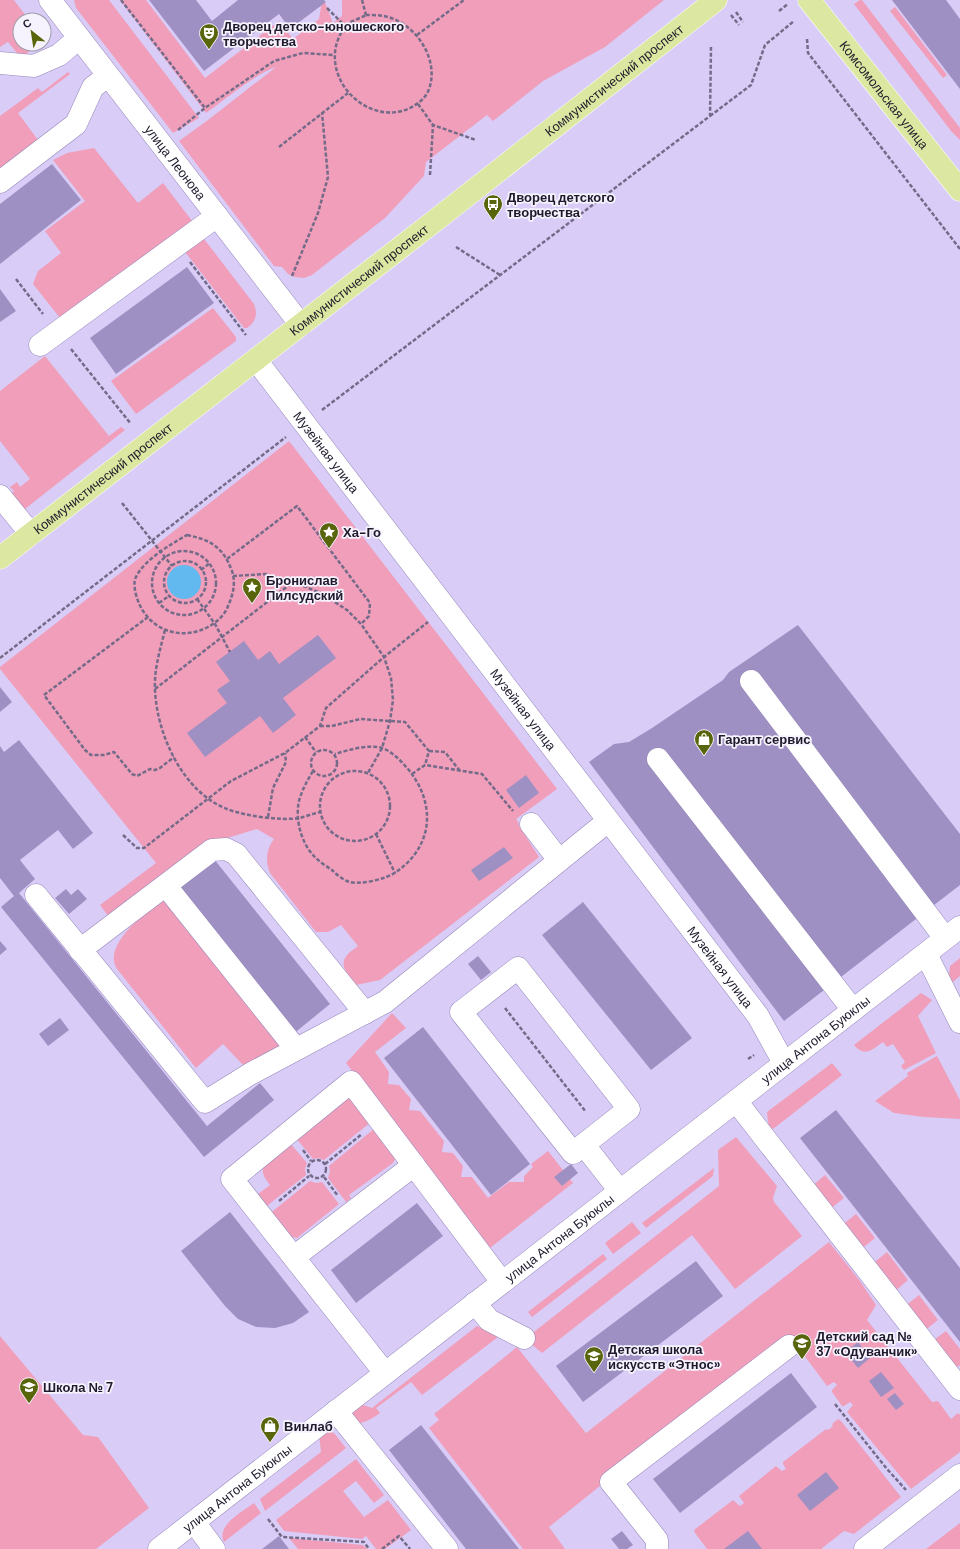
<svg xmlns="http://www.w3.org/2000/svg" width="960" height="1549" font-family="'DM Sans',sans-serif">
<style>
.green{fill:#f09eba}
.water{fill:#61b9ef}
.building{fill:#9f90c3}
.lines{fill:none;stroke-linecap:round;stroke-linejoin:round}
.minor-casing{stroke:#9586b8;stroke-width:23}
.major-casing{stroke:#fff;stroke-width:23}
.path{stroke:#746b89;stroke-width:2.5;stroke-dasharray:4 2;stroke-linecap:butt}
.minor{stroke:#fff;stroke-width:22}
.major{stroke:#dce8a1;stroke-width:22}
.labels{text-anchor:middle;stroke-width:3.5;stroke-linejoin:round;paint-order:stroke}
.poi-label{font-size:13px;font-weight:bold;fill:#1f192c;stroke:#f6f3fe;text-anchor:start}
.street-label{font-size:13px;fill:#1f192c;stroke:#f6f3fe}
</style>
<rect width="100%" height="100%" fill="#d9cdf8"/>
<g class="green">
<polygon points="0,0 14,0 29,20 20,20 20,44 39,44 21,58 8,42 0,47"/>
<polygon points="74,0 109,0 199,118 173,133 76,8"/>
<path d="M 120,0 L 146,0 L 205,78 L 279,21 L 293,39 L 319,19 L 321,7 L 318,0 L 324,0 L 333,23 L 342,16 L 342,0 L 664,0 L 605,47 L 543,81 L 493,121 L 487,115 L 426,162 L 424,176 L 385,218 L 312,275 L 304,278 L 295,277 L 288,274 L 282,267 L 274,266 L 179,141 L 208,120 L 276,67 C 255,74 225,100 206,113 Z"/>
<polygon points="860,0 862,0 960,128 960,140 951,131 854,4"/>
<polygon points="895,7 947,75 943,78 890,11"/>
<polygon points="68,72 70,74 18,113 41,144 0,175 0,116 38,88 42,92"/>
<polygon points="94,148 138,203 163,183 196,226 60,318 33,284 38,271 61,253 45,231 85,201 53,160 67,153"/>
<path d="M 201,235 L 254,304 C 258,314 256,322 247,328 L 244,328 L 182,248 Z"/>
<polygon points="213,308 236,337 236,341 136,414 111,381"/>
<polygon points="45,356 109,436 121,427 125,430 25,509 21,508 9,495 14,491 10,487 17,482 20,487 30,479 0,441 0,391"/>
<path d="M 289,441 L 557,789 L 516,819 L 519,823 L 518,824 L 539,857 L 380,980 L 356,985 C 349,976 337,965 348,954 C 350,951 355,949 358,946 L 341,925 L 328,932 L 316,932 L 270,873 C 265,861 266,849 274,839 L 257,829 L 214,842 L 112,921 L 100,905 L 156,863 L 0,669 L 0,667 Z"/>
<path d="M 167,899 L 284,1048 L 244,1066 L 223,1044 L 196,1068 L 117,969 C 101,945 149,908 167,899 Z"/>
<polygon points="960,958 960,976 948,986 943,977 949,975 950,966"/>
<path d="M 921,993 L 932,1000 L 918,1016 L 936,1053 L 904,1070 L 901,1066 L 905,1062 L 893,1044 L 887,1047 L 883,1042 C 873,1049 865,1058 854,1045 Z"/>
<polygon points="392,1013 406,1028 375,1052 389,1072 388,1084 399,1085 411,1099 409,1110 420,1111 444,1141 442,1152 453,1153 463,1166 461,1177 472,1177 488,1198 509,1182 524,1182 524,1176 533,1167 531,1164 548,1151 573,1183 490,1248 346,1063"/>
<polygon points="937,1056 960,1100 960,1119 924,1117 894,1113 875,1101 908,1076 907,1073"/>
<path d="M 832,1063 L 842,1075 L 773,1129 C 767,1126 768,1118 767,1112 Z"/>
<path d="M 344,1097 L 354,1101 L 371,1122 L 324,1160 L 318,1158 L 313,1159 L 296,1138 L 290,1143 L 307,1163 L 305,1169 L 306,1175 L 263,1209 L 256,1199 L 258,1194 L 270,1185 C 264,1177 260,1172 265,1162 Z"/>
<polygon points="375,1128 395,1159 393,1163 349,1195 351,1198 346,1202 328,1178 330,1171 329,1166"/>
<polygon points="736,1137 777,1186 773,1198 774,1202 802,1236 735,1289 692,1235 542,1353 525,1339 719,1186 718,1150"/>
<polygon points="714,1168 713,1176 646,1228 642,1223"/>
<polygon points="825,1175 844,1198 829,1210 811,1187"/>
<polygon points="310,1181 316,1183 322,1182 339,1204 297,1238 283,1235 268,1215"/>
<polygon points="856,1214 875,1238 860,1250 841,1226"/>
<polygon points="632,1222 641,1233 613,1254 605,1243"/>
<polygon points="829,1242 860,1281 876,1305 867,1320 932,1402 938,1401 951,1419 958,1413 960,1415 960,1452 911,1489 847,1412 853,1405 850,1402 844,1406 842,1406 832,1392 832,1390 837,1385 834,1382 827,1386 792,1339 621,1469 549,1527 565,1549 523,1549 429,1428 439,1420 434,1414 517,1347 586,1433"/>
<polygon points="887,1252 908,1280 893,1293 871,1265"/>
<polygon points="603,1254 607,1259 532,1317 528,1312"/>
<polygon points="919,1295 938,1320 923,1332 904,1307"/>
<path d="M 477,1326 L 498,1337 L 422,1395 L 411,1382 L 376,1408 L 380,1413 C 372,1419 366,1422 356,1424 L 350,1412 L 360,1404 L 372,1408 Z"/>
<polygon points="946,1331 960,1349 960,1365 953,1370 931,1342"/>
<polygon points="0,1336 83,1435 98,1437 149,1508 96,1549 0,1549"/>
<polygon points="838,1419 841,1421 901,1497 854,1534 844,1531 821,1549 707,1549 695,1533 694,1530 733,1500 740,1506 744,1503 739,1496 776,1466 782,1471 786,1469 783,1464 783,1462 826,1429 828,1430 833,1426 832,1424"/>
<polygon points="326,1431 334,1433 346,1448 265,1511 260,1499 321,1452 319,1435"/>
<polygon points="356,1459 384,1495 374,1503 356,1481 343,1491 364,1517 388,1500 411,1530 385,1549 376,1549 366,1536 362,1539 284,1531 276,1520"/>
<path d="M 254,1503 L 261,1513 L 224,1542 C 216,1525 242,1512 254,1503 Z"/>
<polygon points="960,1523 960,1549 926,1549"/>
<polygon points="289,1538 363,1545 367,1549 298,1549"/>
</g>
<circle class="water" cx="184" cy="582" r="17"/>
<g class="building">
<polygon points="149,0 196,0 212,21 238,0 324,0 326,2 290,29 279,14 204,71"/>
<polygon points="892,0 946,0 960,19 960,89"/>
<polygon points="52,164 81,200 0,264 0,204"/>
<polygon points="187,267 214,303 116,374 90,338"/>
<polygon points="0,289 16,311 0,322"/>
<polygon points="798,625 960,834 960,885 784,1021 589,762 614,744 629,742 652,728 723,680 729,672"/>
<polygon points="318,635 336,658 283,698 296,715 273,733 260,716 205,757 187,733 227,703 217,690 230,681 216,662 244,641 258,660 270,651 279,664"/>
<polygon points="0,687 12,702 0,712"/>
<polygon points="19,740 93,833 73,849 58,830 20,860 35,879 19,893 207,1126 260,1083 274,1100 204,1157 1,907 14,896 0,878 0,746 4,752"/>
<polygon points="526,775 539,793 519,808 506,790"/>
<polygon points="504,847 513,858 479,881 471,870"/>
<polygon points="214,859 330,1004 292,1035 175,890"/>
<polygon points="66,889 71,895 78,889 87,899 69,914 55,898"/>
<polygon points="583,902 692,1038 651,1070 542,935"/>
<polygon points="0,941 7,949 0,955"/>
<polygon points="478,956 491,972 481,980 468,964"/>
<polygon points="60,1018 69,1030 48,1046 39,1034"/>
<polygon points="423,1027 530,1164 491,1195 384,1058"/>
<polygon points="836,1110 960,1268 960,1342 800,1138"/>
<polygon points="571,1164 578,1173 562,1186 554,1177"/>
<polygon points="417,1203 443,1236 356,1303 331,1270"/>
<polygon points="230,1212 309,1312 293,1323 275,1328 256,1327 238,1319 225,1306 181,1251"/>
<polygon points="696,1261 723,1296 583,1402 556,1366"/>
<polygon points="858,1342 870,1358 858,1368 845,1352"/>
<polygon points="881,1372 894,1388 881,1397 869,1381"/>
<polygon points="791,1373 817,1407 680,1513 653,1479"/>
<polygon points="895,1393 904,1404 896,1410 887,1399"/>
<polygon points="421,1425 519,1549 466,1549 389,1450"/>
<polygon points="826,1472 839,1488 810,1511 797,1495"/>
<polygon points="622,1531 633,1545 627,1549 619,1549 611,1539"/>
<polygon points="748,1531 762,1549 724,1549"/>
<polygon points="279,1536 289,1549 262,1549"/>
</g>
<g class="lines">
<defs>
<g id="minor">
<path id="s1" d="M 50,0 L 301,325"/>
<polyline points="0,63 34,66 59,55 79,38"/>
<polyline points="0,182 76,124 93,87 108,76"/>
<polyline points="40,345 217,216"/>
<path id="s2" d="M 256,360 L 758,1016 L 784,1063"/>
<polyline points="0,496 31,534"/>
<polyline points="751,681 945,938"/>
<polyline points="658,759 853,1010"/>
<polyline points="531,824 559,860"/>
<polyline points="166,886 296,1049"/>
<polyline points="36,895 205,1102 250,1074 385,1002 608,821"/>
<polyline points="80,950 212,850 226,849 236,854 365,1013"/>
<polyline points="926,954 960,1022"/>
<polygon points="518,968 629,1109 573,1153 461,1012"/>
<polyline points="736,1101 960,1389"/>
<polyline points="584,1145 620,1191"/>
<polyline points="294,1257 414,1165"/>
<polyline points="475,1303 489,1320 524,1338"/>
<polyline points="385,1373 232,1179 351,1082 502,1282"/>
<polyline points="336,1411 447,1549"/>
<polyline points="194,1522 214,1549"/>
<path id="s3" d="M 159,1549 L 960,927"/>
<polyline points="657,1549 657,1540 611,1482 789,1346"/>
<polyline points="865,1549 960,1475"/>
</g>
<g id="major">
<path id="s4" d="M 809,0 L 960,190"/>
<path id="s5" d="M 0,558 L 432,223 L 716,0"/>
</g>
</defs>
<use href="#minor" class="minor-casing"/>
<use href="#major" class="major-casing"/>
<g class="path">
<polyline points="121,0 205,108"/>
<polyline points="362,0 366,15"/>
<polyline points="327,8 346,27"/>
<polyline points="779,11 788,4"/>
<polyline points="736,12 743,22"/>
<path d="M 366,15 C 371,15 378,15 384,16 C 415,22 440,59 429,89 C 426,98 418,104 410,108 C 372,126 327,87 336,46 C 338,38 342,29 349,23 C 354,20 361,18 366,15 Z"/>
<polyline points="731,15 739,25"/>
<polyline points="417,35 464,0"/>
<polyline points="807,39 808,53 960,249"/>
<polyline points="418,104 433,125 476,140"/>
<polyline points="710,116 751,85 765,45 794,21"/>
<polyline points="178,130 205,108 274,61 303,53 334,55"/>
<polyline points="279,147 348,93"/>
<polyline points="430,175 433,125"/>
<polyline points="456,247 500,275"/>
<polyline points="190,262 246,335"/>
<polyline points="292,276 318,213 328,177 322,113"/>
<polyline points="16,279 43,314"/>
<polyline points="71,349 131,424"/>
<polyline points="322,410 710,116 711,47"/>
<polyline points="122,503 172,566"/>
<path d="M 187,535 C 211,540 223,547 232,571 C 236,583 233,595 228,606 C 225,615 216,623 208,627 C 179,642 147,629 137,598 C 135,592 133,582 136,577 C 144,560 171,544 187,535 Z"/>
<circle cx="184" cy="583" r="32"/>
<polyline points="227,559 297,506 370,603 369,616 361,624"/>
<circle cx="185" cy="582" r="21"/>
<polyline points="201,570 210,563"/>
<polyline points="233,576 265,574 293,582 321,593 347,610 361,624 384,657 391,678 393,700 390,721 382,748 368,773"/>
<polyline points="197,599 215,624 230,652"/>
<polyline points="159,603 169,596"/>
<polyline points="148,617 44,695 85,750 91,755 104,755 114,752 132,774 137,776 150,769 155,770 160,768 174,757"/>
<path d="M 165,630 C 160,650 154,669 155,690 C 157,735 183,792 227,809 C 245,816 281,821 300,818 C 306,816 313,814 320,812"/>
<polyline points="0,658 286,437"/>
<polyline points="155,689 293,582"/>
<polyline points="320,726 332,726 360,719 405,722 429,751 425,765"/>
<polyline points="305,737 316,752"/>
<circle cx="324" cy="763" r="13"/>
<polyline points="429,751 445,752 460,771"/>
<circle cx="355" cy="806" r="35"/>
<path d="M 313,771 C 307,781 302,790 299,801 C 295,819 301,842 313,855 C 318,861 326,866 332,870 C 336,874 342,879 347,881 C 358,886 387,879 396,872 C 434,846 436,803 408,769 C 401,761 393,752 382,748 C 368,744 348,750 335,754"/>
<polyline points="412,774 425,765 482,774 513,811"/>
<polyline points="268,817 273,788 286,762 285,753"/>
<polyline points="376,834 395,873"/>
<polyline points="123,835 137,848 144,848 231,781 285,753 320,726 326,708 384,657 428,622"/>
<polyline points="505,1008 586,1112"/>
<polyline points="748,1059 754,1055"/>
<polyline points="303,1150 311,1161"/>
<circle cx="317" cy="1169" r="9"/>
<polyline points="325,1164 362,1134"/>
<polyline points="324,1177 338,1196"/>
<polyline points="279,1201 309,1176"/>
<polyline points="835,1404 887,1469 906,1490"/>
<polyline points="268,1519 282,1537 364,1542 369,1549"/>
<polyline points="382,1549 399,1536 410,1549"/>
</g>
<use href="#minor" class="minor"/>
<use href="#major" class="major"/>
</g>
<defs>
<symbol id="theatre-pin" viewBox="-11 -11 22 30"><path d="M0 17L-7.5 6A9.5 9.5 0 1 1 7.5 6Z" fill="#59650a" stroke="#f6f3fe"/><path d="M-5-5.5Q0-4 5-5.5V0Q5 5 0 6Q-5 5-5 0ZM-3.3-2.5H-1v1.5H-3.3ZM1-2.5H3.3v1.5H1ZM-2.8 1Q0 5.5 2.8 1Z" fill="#fff"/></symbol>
<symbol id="bus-pin" viewBox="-11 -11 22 30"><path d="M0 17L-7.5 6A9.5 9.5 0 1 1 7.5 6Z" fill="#59650a" stroke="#f6f3fe"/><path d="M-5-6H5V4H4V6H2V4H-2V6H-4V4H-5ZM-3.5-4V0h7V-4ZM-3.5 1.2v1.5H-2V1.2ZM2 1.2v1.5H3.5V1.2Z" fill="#fff"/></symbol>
<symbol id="sight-pin" viewBox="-11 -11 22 30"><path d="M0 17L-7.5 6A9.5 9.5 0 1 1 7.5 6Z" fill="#59650a" stroke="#f6f3fe"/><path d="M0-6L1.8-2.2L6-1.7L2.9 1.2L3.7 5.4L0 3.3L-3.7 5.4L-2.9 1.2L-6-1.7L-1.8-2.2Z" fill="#fff"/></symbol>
<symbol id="shop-pin" viewBox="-11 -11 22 30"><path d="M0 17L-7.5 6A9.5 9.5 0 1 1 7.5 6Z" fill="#59650a" stroke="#f6f3fe"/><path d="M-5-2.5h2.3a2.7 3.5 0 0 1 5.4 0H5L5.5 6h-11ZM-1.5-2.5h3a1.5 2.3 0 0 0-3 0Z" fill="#fff"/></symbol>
<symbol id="school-pin" viewBox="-11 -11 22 30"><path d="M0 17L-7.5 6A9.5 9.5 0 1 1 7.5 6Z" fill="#59650a" stroke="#f6f3fe"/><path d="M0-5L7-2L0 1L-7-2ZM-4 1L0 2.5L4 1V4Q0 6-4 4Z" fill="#fff"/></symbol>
</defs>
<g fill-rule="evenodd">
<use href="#theatre-pin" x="198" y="22" width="22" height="30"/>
<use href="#bus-pin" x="482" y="193" width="22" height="30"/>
<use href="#sight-pin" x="318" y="521" width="22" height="30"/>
<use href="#sight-pin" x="241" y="576" width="22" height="30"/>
<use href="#shop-pin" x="693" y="728" width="22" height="30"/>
<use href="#school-pin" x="791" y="1332" width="22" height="30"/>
<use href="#school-pin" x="583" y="1345" width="22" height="30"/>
<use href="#school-pin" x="18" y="1376" width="22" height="30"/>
<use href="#shop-pin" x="259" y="1415" width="22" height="30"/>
</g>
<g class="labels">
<g class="poi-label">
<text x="223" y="31">Дворец детско-юношеского<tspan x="223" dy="15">творчества</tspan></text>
<text x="507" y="202">Дворец детского<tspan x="507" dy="15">творчества</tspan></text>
<text x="343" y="537">Ха-Го</text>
<text x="266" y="585">Бронислав<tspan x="266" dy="15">Пилсудский</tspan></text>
<text x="718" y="744">Гарант сервис</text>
<text x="816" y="1341">Детский сад №<tspan x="816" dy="15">37 «Одуванчик»</tspan></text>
<text x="608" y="1354">Детская школа<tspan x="608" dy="15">искусств «Этнос»</tspan></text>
<text x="43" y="1392">Школа № 7</text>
<text x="284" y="1431">Винлаб</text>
</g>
<g class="street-label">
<text dy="5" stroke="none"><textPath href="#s5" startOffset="778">Коммунистический проспект</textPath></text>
<text dy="5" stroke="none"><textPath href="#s4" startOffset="121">Комсомольская улица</textPath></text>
<text dy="5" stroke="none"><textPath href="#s1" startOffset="205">улица Леонова</textPath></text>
<text dy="5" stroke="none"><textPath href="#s5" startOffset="454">Коммунистический проспект</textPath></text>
<text dy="5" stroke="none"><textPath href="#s2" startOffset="116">Музейная улица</textPath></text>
<text dy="5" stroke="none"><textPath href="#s5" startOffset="130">Коммунистический проспект</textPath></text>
<text dy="5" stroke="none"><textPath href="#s2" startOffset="440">Музейная улица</textPath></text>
<text dy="5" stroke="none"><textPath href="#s2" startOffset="764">Музейная улица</textPath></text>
<text dy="5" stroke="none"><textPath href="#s3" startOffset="831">улица Антона Буюклы</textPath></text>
<text dy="5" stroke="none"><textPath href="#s3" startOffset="507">улица Антона Буюклы</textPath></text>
<text dy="5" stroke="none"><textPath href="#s3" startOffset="99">улица Антона Буюклы</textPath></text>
</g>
</g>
<g transform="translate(32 32) rotate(330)"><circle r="19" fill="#f6f3fe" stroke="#a09caa"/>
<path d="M0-3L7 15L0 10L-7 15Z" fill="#59650a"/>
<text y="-6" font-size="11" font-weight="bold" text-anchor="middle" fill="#1f192c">С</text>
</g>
</svg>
